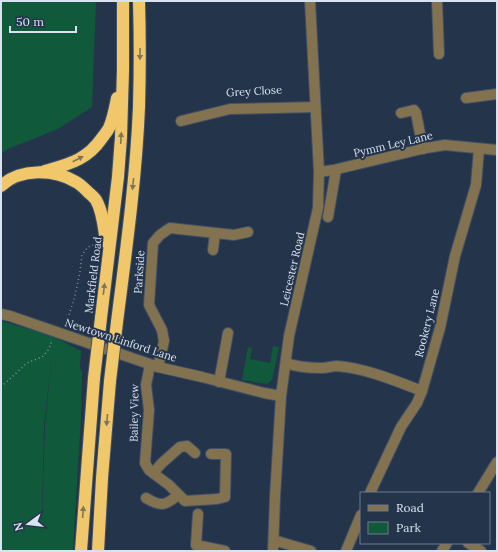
<svg xmlns="http://www.w3.org/2000/svg" width="498" height="552" font-family="Lora,serif">
<style>
.green{fill:#11593b}
.lines{fill:none;stroke-linecap:round;stroke-linejoin:round}
.minor-casing{stroke:#415065;stroke-width:12}
.highway-casing{stroke:#415065;stroke-width:14}
.path{stroke:#828fa1;stroke-width:1.5;stroke-dasharray:1 3;stroke-linecap:butt}
.minor{stroke:#83724f;stroke-width:10}
.highway{stroke:#f0c76a;stroke-width:12}
.highway-bridge-casing{stroke:#415065;stroke-width:14;stroke-linecap:butt}
.highway-bridge{stroke:#f0c76a;stroke-width:12}
.oneway{fill:#807659}
.labels{text-anchor:middle;stroke-width:4;stroke-linejoin:round;paint-order:stroke}
.street-label{font-size:11px;fill:#d8e2f0;stroke:#24344b}
</style>
<rect width="100%" height="100%" fill="#24344b"/>
<g class="green">
<polygon points="1,1 96,1 92,107 58,129 8,149 1,154"/>
<polygon points="1,321 35,331 54,337 81,351 80,368 82,372 81,417 73,551 41,551 45,426 52,352 44,427 41,551 1,551"/>
<polygon points="273,346 279,347 272,380 267,384 242,380 248,347 252,348 250,359 270,363"/>
</g>
<g class="lines">
<defs>
<g id="minor">
<polyline points="437,1 439,54"/>
<polyline points="466,98 497,94"/>
<polyline points="401,113 414,110 416,113 423,149"/>
<polyline points="181,121 230,109 315,107"/>
<polyline points="319,172 333,170 426,148 445,145 497,150"/>
<polyline points="328,217 336,170"/>
<polyline points="213,250 215,233"/>
<polyline points="1,314 10,316 158,367 202,377 264,393 281,396"/>
<path d="M 286,363 C 297,367 310,368 322,368 C 327,368 332,366 337,366 C 365,368 396,381 422,391"/>
<polyline points="150,365 146,385 149,410 145,463 149,470 169,485 185,501 217,499 225,497 226,454 211,454"/>
<polyline points="158,367 164,341 162,330 149,305 153,243 160,235 170,228 234,235 248,232"/>
<polyline points="219,382 228,333"/>
<polyline points="153,473 162,463 180,447 187,446 195,453"/>
<polyline points="370,493 401,427 417,403 422,391 440,328 455,256 476,185 479,149"/>
<polyline points="478,493 497,462"/>
<path d="M 146,498 C 161,507 165,506 178,495"/>
<polyline points="198,514 196,545 225,551"/>
<polyline points="274,541 280,542 311,551"/>
<polyline points="468,543 481,551"/>
<polyline points="273,551 275,497 281,396 289,336 318,208 319,172 310,1"/>
<polyline points="346,551 361,515"/>
<polyline points="442,551 447,543"/>
</g>
<g id="highway">
<path d="M 45,171 C 69,164 87,160 102,138 C 104,135 107,132 109,128 C 113,119 115,108 117,98"/>
<path d="M 1,186 C 20,168 54,169 76,182 C 80,184 84,188 88,192 C 90,194 94,197 96,200 C 103,212 104,229 106,242"/>
<polyline points="101,318 118,177 121,137 123,70 123,1"/>
<path d="M 117,322 C 126,251 136,179 139,107 C 140,72 140,36 139,1"/>
<polyline points="81,551 94,378"/>
<polyline points="98,551 102,478 110,381"/>
</g>
</defs>
<use href="#minor" class="minor-casing"/>
<use href="#highway" class="highway-casing"/>
<g class="path">
<polyline points="65,326 74,300 80,272 82,255 88,247 96,244"/>
<polyline points="1,387 27,363 42,357 49,349 52,340"/>
</g>
<use href="#minor" class="minor"/>
<use href="#highway" class="highway"/>
<defs>
<g id="highway-bridge">
<polyline points="94,378 101,318"/>
<polyline points="110,381 117,322"/>
</g>
</defs>
<use href="#highway-bridge" class="highway-bridge-casing"/>
<use href="#highway-bridge" class="highway-bridge"/>
</g>
<defs><path id="oneway-solid" d="M-6-.8H1V-3.2L6.5 0L1 3.2V.8H-6Z"/></defs>
<g class="oneway">
<use href="#oneway-solid" transform="translate(140 54) rotate(91)"/>
<use href="#oneway-solid" transform="translate(121 138) rotate(-87)"/>
<use href="#oneway-solid" transform="translate(78 159) rotate(-28)"/>
<use href="#oneway-solid" transform="translate(133 184) rotate(96)"/>
<use href="#oneway-solid" transform="translate(104 289) rotate(-83)"/>
<use href="#oneway-solid" transform="translate(107 420) rotate(95)"/>
<use href="#oneway-solid" transform="translate(83 512) rotate(-86)"/>
</g>
<g class="labels">
<g class="street-label">
<text transform="translate(254 91) rotate(-3)" y="4">Grey Close</text>
<text transform="translate(393 144) rotate(-13)" y="4">Pymm Ley Lane</text>
<text transform="translate(292 269) rotate(-77)" y="4">Leicester Road</text>
<text transform="translate(139 272) rotate(-86)" y="4">Parkside</text>
<text transform="translate(93 275) rotate(-83)" y="4">Markfield Road</text>
<text transform="translate(427 323) rotate(-76)" y="4">Rookery Lane</text>
<text transform="translate(121 340) rotate(18)" y="4">Newtown Linford Lane</text>
<text transform="translate(134 413) rotate(-89)" y="4">Bailey View</text>
</g>
</g>
<rect width="498" height="552" fill="none" stroke="#d8e2f0" stroke-width="4"/>
<rect x="360" y="492" width="130" height="52" fill="#24344b" stroke="#6c7a8d"/>
<rect x="368" y="505" width="20" height="6" fill="#83724f" stroke="#6c7a8d"/>
<text x="396" y="512" font-size="12" fill="#d8e2f0">Road</text>
<rect x="368" y="522" width="20" height="12" fill="#11593b" stroke="#6c7a8d"/>
<text x="396" y="532" font-size="12" fill="#d8e2f0">Park</text>
<g transform="translate(28 524) rotate(255)" stroke="#24344b" stroke-width="3" paint-order="stroke">
<path d="M0-3L7 15L0 10L-7 15Z" fill="#d8e2f0"/>
<text y="-6" font-size="11" font-weight="bold" text-anchor="middle" fill="#d8e2f0">N</text>
</g>
<path d="M10 26v6h66v-6" fill="none" stroke="#d8e2f0" stroke-width="2"/>
<text x="16" y="26" font-size="12" fill="#d8e2f0" stroke="#24344b" stroke-width="3" paint-order="stroke">50 m</text>
</svg>
